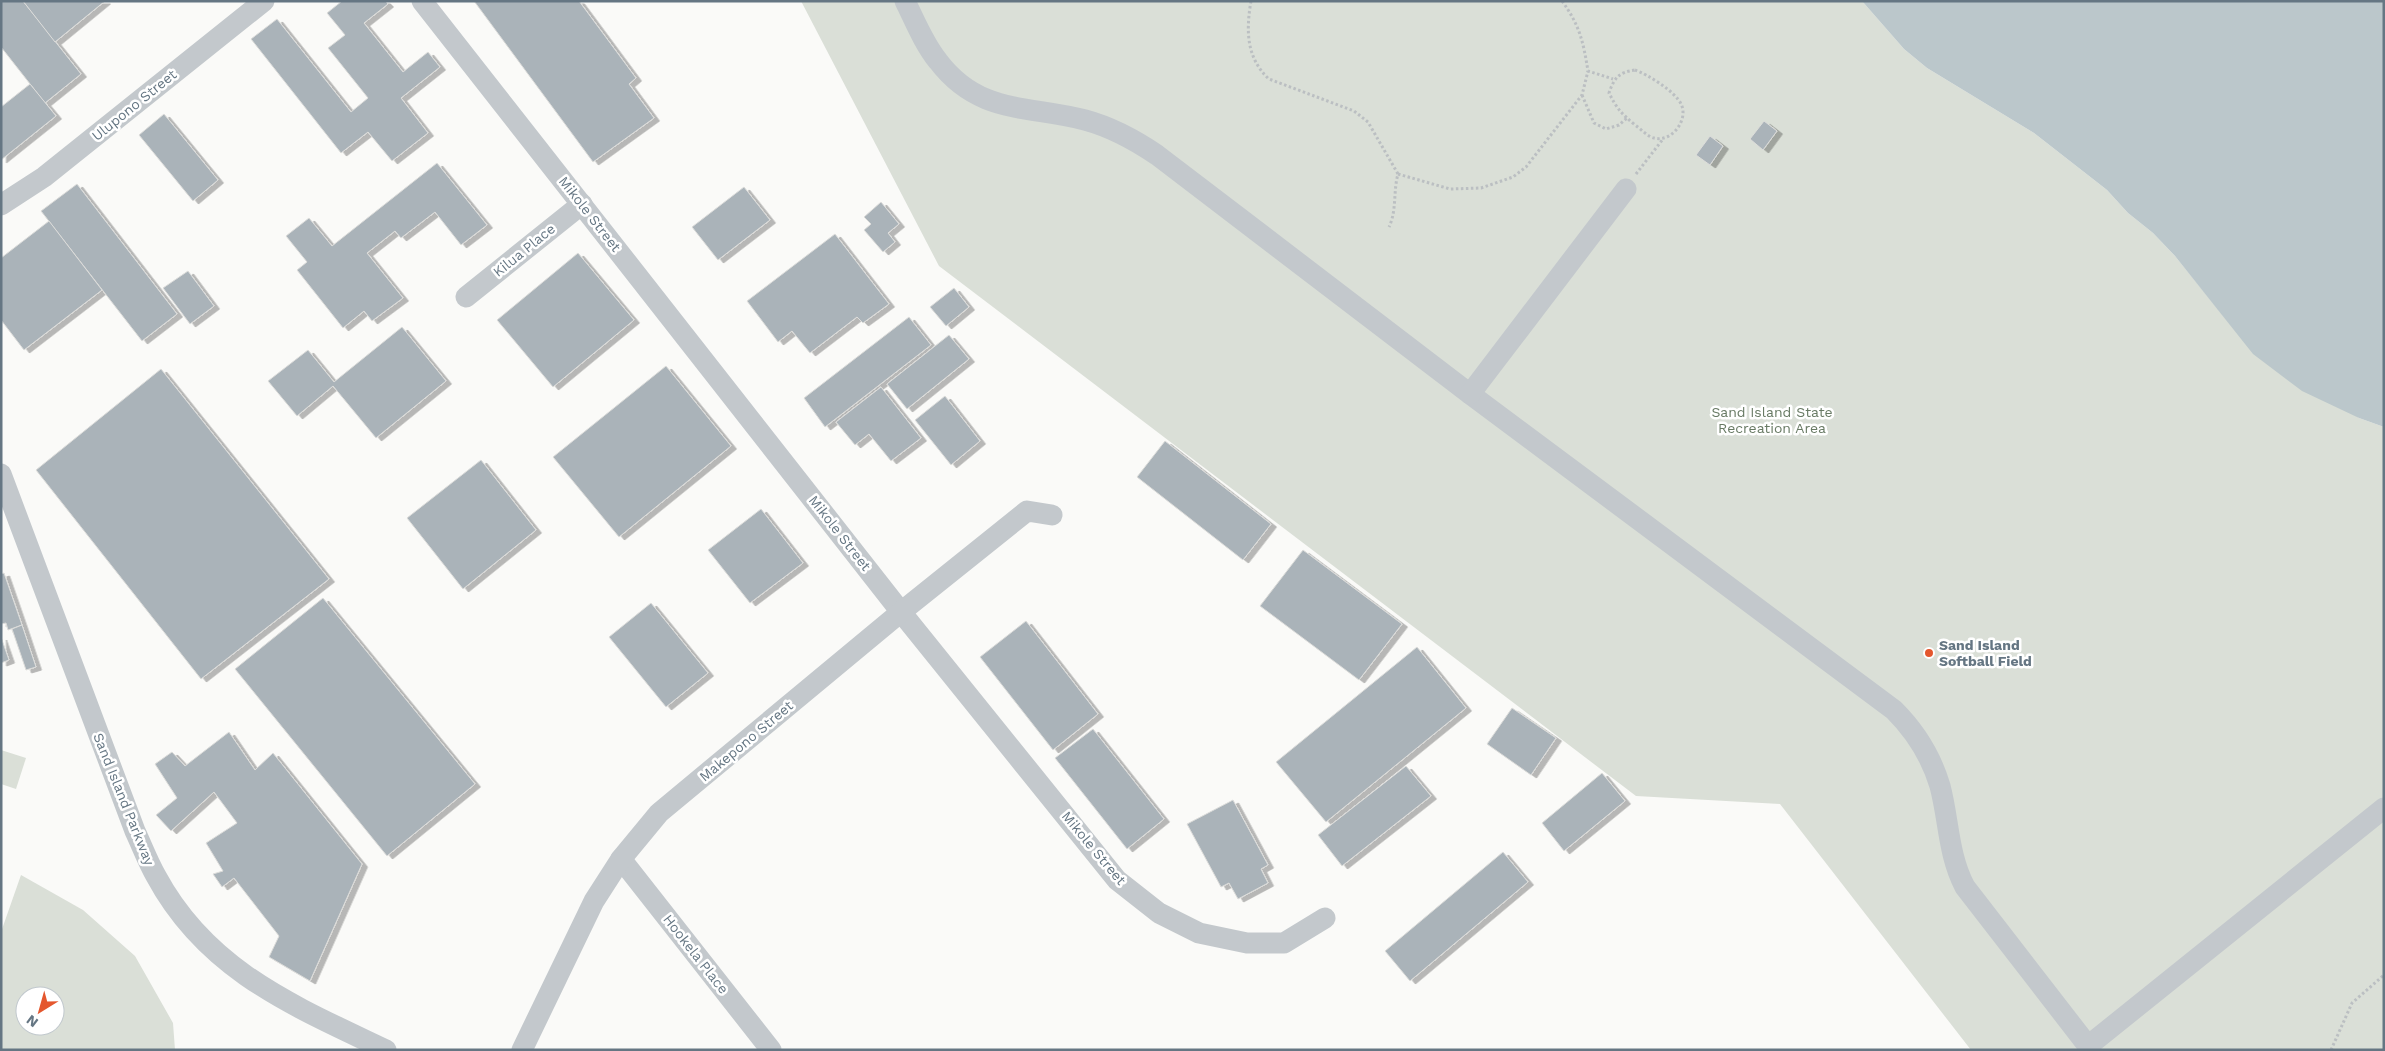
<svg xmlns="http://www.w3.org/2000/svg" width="2385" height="1051" font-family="'Work Sans',sans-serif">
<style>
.green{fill:#dadfd7;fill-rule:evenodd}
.water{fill:#bbc7cb}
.building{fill:#aab3b9;stroke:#dcdcda;filter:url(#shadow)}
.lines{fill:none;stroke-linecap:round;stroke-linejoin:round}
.path{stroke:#bbbfc2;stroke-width:3;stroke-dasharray:2.5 2.5;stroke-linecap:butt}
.minor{stroke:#c3c8cc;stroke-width:21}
.poi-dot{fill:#e4572e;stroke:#fff;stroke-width:2}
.labels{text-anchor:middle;stroke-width:5;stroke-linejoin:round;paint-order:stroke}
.street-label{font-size:14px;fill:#657683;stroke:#fff}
.park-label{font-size:14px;fill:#687a64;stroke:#fff}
.poi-label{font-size:14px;font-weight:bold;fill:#657683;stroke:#fff;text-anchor:start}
</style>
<defs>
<filter id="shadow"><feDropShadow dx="5.5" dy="3" stdDeviation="0" flood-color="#0004"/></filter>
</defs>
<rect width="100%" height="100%" fill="#fafaf8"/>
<g class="green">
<polygon points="801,1 1862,1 1904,49 1927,68 2034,133 2107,190 2128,213 2153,233 2175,256 2234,329 2359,418 2384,427 2384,1050 1971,1050 1780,804 1636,796 939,266"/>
<polygon points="1,750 26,758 16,789 1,784"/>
<path d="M 21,875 L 83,910 L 135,956 L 173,1023 L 175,1050 L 1,1050 L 1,932 ZM 25,996 L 55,996 L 55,1026 L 25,1026 Z"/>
</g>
<polygon class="water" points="1862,1 2384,1 2384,427 2359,418 2302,391 2253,354 2175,256 2153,233 2128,213 2107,190 2034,133 1927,68 1904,49"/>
<g class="building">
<polygon points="1,1 23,1 81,74 45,103 1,47"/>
<polygon points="23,1 105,1 55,42"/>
<polygon points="342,1 385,1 388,4 364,23 403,72 428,52 440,67 401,98 428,133 392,161 368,132 341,153 251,39 277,19 351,112 368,98 328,48 345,35 327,13"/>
<polygon points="474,1 579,1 636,78 629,84 654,118 593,162"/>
<polygon points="30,84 56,116 1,160 1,107"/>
<polygon points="164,114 218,180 193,201 139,135"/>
<polygon points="1764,121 1777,131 1763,150 1750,139"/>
<polygon points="1710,136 1723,146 1710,165 1696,155"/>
<polygon points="437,163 487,225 461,245 435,212 401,238 395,231 367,253 403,298 372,321 364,311 343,328 297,270 307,262 286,236 309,218 332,246"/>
<polygon points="77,184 177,314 142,341 41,211"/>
<polygon points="744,187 770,220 718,260 692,227"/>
<polygon points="881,202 899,224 888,233 895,242 883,252 864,230 871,224 864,217"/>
<polygon points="49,221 102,290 24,350 1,320 1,258"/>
<polygon points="835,234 889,304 863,323 857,317 810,353 792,331 778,342 747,301"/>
<polygon points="578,253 634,320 553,387 497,320"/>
<polygon points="188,271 214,306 190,324 163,288"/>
<polygon points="954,288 969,307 946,326 930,307"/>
<polygon points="909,317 931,345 825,427 804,398"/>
<polygon points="402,327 446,381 376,438 333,386 297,416 268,381 308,350 334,382"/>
<polygon points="949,335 969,359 907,409 887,384"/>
<polygon points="666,366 731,446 619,537 553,457"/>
<polygon points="161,369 329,579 201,679 36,470"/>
<polygon points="881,387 921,438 891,461 869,434 855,445 836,422"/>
<polygon points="945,396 980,441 951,465 915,420"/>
<polygon points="1165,441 1271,524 1243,560 1137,477"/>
<polygon points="481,460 536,530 463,589 407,518"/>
<polygon points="761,509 803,563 750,603 708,550"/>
<polygon points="1303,550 1402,624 1359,680 1260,606"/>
<polygon points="4,573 22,625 8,630 6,623 1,624 1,574"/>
<polygon points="323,598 475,784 387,856 235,669"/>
<polygon points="651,603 708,673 666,707 609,637"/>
<polygon points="1026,621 1098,714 1053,750 980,657"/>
<polygon points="22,625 36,667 26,670 12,629"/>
<polygon points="1,637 9,660 1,663"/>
<polygon points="1417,647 1466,708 1326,822 1276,762"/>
<polygon points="1512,708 1556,738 1531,775 1487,744"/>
<polygon points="1093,729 1164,819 1127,849 1055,758"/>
<polygon points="229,732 255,770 273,753 362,864 310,981 269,957 279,936 234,878 222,887 213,874 223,871 206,843 237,823 214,792 171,831 156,815 177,798 155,764 172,752 185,766"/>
<polygon points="1406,766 1431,796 1342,866 1318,835"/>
<polygon points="1602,773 1625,801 1564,851 1542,823"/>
<polygon points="1233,800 1268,865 1261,869 1268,883 1238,899 1229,883 1221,887 1187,824"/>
<polygon points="1503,852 1528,882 1410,981 1385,951"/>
</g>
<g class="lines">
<g class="path">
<path d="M 1251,1 C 1246,30 1246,58 1269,79 L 1354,111 L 1368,122 L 1398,174 C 1393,192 1397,210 1389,227"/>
<path d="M 1562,1 C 1580,26 1583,41 1588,71 L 1613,79"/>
<path d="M 1635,70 C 1647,74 1676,92 1681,104 C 1689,119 1672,143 1654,138 C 1648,137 1641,129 1635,125 C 1622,114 1617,109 1609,93 C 1614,78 1619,72 1635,70 Z"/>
<polyline points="1582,95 1594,123 1606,129 1619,125 1627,118"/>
<polyline points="1398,174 1450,189 1481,188 1513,177 1526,167 1582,95 1588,71"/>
<polyline points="1636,174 1663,139"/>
<polyline points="2331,1050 2352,1003 2384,975"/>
</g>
<g class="minor">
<polyline points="422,1 901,612 1117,880 1159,913 1199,933 1247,943 1284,943 1325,918"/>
<path d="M 905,1 C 915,21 924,44 938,61 C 979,115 1028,105 1085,120 C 1111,127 1135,140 1157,155 L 1470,394 L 1894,710 C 1916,732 1931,756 1940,786 C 1949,820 1948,855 1965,887 L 2088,1046 L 2384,808"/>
<polyline points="1,205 44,177 264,1"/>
<polyline points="466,297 582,204"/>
<polyline points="1470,394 1626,189"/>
<path d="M 1,474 L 135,831 C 142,846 148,862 156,876 C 207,971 294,1006 386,1050"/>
<polyline points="621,859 771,1050"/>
<polyline points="522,1050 594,901 621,859 659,813 901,612 1027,511 1052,515"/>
</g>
</g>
<circle class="poi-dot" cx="1929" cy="653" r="5"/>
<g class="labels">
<g class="street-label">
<text transform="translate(134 105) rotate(-39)" y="5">Ulupono Street</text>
<text transform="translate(590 214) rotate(52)" y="5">Mikole Street</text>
<text transform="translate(524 250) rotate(-39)" y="5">Kilua Place</text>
<text transform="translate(840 533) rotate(52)" y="5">Mikole Street</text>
<text transform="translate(746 741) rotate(-40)" y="5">Makepono Street</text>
<text transform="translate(124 799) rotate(68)" y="5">Sand Island Parkway</text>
<text transform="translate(1094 848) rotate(50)" y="5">Mikole Street</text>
<text transform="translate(696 954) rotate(52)" y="5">Hookela Place</text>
</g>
<g class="park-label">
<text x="1772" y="417">Sand Island State<tspan x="1772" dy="16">Recreation Area</tspan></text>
</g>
<g class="poi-label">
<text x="1939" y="650">Sand Island<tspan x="1939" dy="16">Softball Field</tspan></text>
</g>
</g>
<rect width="2385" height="1051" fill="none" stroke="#657683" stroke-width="5"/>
<g transform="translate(40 1011) rotate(217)"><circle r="24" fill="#ffffff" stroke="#c1c8cd"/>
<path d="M0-4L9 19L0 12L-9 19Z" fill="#e4572e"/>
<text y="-8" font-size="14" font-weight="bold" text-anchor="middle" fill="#657683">N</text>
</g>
</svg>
